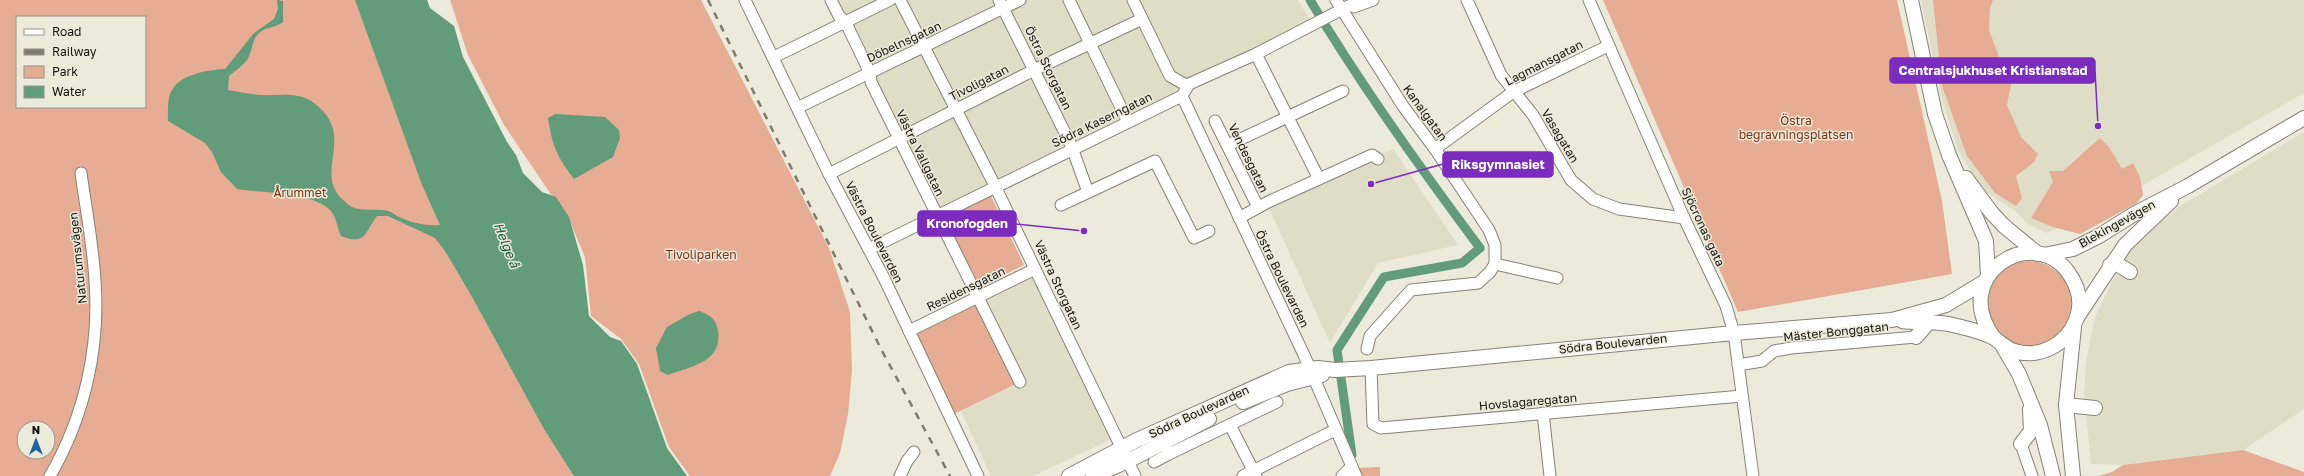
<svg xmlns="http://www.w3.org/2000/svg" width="2304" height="476" font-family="'Golos Text',sans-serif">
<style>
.built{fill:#e0ddc7}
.green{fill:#e6ac94;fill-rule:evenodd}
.water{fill:#629c7b}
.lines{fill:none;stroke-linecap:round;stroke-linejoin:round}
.canal{stroke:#629c7b;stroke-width:9}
.minor-casing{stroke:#858376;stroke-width:13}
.major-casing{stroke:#858376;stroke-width:16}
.minor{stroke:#fff;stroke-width:11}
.major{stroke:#fff;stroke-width:14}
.rail{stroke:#7e7c72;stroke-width:2.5;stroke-dasharray:7 7;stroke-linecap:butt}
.labels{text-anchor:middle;stroke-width:3;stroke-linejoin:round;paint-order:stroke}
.street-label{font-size:12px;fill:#15140f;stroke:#eceadb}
.park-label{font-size:12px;fill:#79330f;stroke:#eceadb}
.water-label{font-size:13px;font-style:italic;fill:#115837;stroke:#eceadb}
.leader{fill:none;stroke:#7b2cbf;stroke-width:1.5}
.callout-dot{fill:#7b2cbf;stroke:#eceadb;stroke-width:1.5}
.callout{fill:#7b2cbf;stroke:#7b2cbf;stroke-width:1.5}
.callout-label{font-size:13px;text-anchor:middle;font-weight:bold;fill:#fff}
</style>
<rect width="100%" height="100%" fill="#eceadb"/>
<g class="built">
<polygon points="830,0 1298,0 1313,25 934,211"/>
<polygon points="1921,0 2304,0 2304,93 2131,192 2047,233 2028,224 2014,210 1983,190 1958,151 1942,100"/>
<polygon points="2304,132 2304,409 2243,450 2123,465 2091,464 2084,392 2086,362 2095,317 2124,258 2147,231 2182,205"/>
<polygon points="1393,149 1458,245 1378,263 1330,343 1268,206"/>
<polygon points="1032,275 1114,438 1033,476 991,476 961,411 1020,382 980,301"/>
</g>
<g class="green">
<path d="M 0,0 L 381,0 L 603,476 L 0,476 ZM 17,17 L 145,17 L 145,107 L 17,107 ZM 24,428 L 48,428 L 48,452 L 24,452 Z"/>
<polygon points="450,0 701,0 829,248 850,312 852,370 848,414 840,453 830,476 690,476 669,447 639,364 621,339 591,316 585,257 571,224 504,125 468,55"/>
<polygon points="1603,0 1897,0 1942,201 1952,274 1738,312"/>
<polygon points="1933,0 1993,0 1990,8 1989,30 2000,59 2012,79 2007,105 2021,137 2038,154 2034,162 2016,176 2022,198 2016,206 1995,193 1967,156 1942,86"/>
<polygon points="2100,138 2109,147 2122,169 2133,163 2140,177 2143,195 2137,203 2080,234 2053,227 2031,218 2053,182 2049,171 2063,171"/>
<polygon points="991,196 1024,265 979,287 945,217"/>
<circle cx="2029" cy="304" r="43"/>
<polygon points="978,298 1020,382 950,416 909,331"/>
<polygon points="2243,450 2304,472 2304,476 2099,476 2112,472 2123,465"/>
<polygon points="1380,467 1380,476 1360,476 1356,468"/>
</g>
<g class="water">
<path d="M 277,0 L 283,1 L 283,22 C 276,27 268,27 262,31 C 251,38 254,46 249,56 C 246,64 236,70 229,76 L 228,90 C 239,92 250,94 261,95 C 279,96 298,91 314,103 C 358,136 312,171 343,200 C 346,202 349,206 352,207 C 364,212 376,208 388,211 C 392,212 395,215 399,217 C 412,223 426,226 440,225 L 422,185 L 355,0 L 427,0 L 430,8 L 454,26 L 463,57 L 507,142 L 516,155 L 523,173 L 542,192 L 556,197 L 569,217 L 583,265 L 589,316 L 610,337 L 621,341 L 637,364 L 667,448 L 687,476 L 574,476 L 544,429 L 471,295 L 445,251 L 435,238 L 388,216 L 377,216 C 365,232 366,246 341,236 C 337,227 336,214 328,208 C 308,192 261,193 237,189 L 221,172 L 212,152 L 205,143 L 168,121 C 168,111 167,98 172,90 C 181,74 208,70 225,69 L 254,33 L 274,19 L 278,9 Z"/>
<path d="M 555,114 L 605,117 L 619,130 L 620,138 L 613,157 L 574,179 C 557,157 552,145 548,118 Z"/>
<path d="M 699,311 C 709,314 716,319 718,330 C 723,362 692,366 668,375 L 660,371 L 656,348 L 667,327 L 690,314 Z"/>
</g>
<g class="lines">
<path class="canal" d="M 1310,0 C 1362,87 1420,168 1480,248 L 1462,263 L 1384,277 L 1337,350 L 1352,455"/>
<defs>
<g id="minor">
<polyline points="745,0 829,174 884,278 978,476"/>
<polyline points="831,0 839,16 845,21 870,73 871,82 1020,382"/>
<polyline points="900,0 993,182 1135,476"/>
<polyline points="999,0 1071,145 1088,192"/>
<polyline points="1069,0 1128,122"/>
<polyline points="1133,0 1170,76 1186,85"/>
<polyline points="1336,0 1403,106 1435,149 1489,230 1495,245 1495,264 1490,272 1478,283 1411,290 1370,336 1367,349"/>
<polyline points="1467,0 1501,75 1533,115 1571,180 1593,199 1619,209 1684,218"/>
<polyline points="1589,0 1684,218 1726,306 1734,333 1753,476"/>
<polyline points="1354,7 1373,0"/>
<polyline points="1256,54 1319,179"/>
<polyline points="774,57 890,0"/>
<polyline points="1182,96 1304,355 1356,476"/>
<polyline points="799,107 1020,0"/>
<polyline points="1215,121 1258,207"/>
<polyline points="1228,145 1343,91"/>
<polyline points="1435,149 1513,92 1608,46"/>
<polyline points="829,174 1034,70 1142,19"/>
<polyline points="1061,205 1155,161 1194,238 1209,231"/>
<polyline points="1239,218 1268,202 1372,155 1378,159"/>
<polyline points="869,249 1182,96 1189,84 1256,54 1360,0"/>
<polyline points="1495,264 1557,278"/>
<polyline points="909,331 1035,269"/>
<polyline points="1738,365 1762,361 1774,351 1791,348 1916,337"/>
<polyline points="1371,368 1373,424 1381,428 1742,396"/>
<polyline points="1543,413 1550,476"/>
<polyline points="1230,425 1256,476"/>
<polyline points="1163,442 1169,454 1277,402"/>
<polyline points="2021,444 2032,476"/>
<polyline points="1154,462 1169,454"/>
<path d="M 50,476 C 84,417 100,349 95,281 C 93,245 86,209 81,173"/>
<polyline points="900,476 907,461 914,452"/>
<polyline points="1243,476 1335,430"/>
<polyline points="1342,476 1351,467"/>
</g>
<g id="major">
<polyline points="1911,0 1935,114 1949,155 1986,241 1988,275"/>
<polyline points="1966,178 1991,212 2004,226 2038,254"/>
<polyline points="2044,255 2073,249 2099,236 2134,214 2188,186 2304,118"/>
<polyline points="2110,265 2117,264 2130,272"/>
<polyline points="2078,316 2125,245 2171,201"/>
<path d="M 1902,321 C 1919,323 1937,321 1953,325 C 1966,328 1983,332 1994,338 C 2001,343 2006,348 2014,351 C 2040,359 2067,344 2076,320 C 2083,303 2078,286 2068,272 C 2032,223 1948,276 1994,338"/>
<polyline points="1916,337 1928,323"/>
<polyline points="2002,345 2019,374 2040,425 2053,476"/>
<polyline points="1243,402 1287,384 1322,375"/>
<polyline points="2066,405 2095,408"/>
<polyline points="2021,444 2031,431 2030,409"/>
<polyline points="1069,476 1137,440 1289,372 1318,368 1335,370 1371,368 1734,333 1892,320 1946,305 1984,282"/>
<polyline points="1093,476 1128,461 1209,419"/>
<polyline points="2073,476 2066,405 2074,327"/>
</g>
</defs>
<use href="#minor" class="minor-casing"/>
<use href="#major" class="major-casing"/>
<use href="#minor" class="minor"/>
<use href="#major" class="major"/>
<polyline class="rail" points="708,0 882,351 950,476"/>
</g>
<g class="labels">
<g class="street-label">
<text transform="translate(904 42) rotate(-25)" y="4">Döbelnsgatan</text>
<text transform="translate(1544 63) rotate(-27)" y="4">Lagmansgatan</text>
<text transform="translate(1048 68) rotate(64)" y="4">Östra Storgatan</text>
<text transform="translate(979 83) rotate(-27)" y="4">Tivoligatan</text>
<text transform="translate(1425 113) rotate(54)" y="4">Kanalgatan</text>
<text transform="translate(1102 120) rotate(-26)" y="4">Södra Kaserngatan</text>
<text transform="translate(1560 136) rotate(59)" y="4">Vasagatan</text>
<text transform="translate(920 153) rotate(64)" y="4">Västra Vallgatan</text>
<text transform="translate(1248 158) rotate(64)" y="4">Vendesgatan</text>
<text transform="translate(2117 224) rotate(-29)" y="4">Blekingevägen</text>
<text transform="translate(1703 227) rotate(65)" y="4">Sjöcronas gata</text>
<text transform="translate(874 232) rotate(63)" y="4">Västra Boulevarden</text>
<text transform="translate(78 258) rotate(-96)" y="4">Naturumsvägen</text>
<text transform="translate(1282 279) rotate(64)" y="4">Östra Boulevarden</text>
<text transform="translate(1058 285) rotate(65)" y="4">Västra Storgatan</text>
<text transform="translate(966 289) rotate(-26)" y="4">Residensgatan</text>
<text transform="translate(1836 332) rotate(-6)" y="4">Mäster Bonggatan</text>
<text transform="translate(1613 344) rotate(-6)" y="4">Södra Boulevarden</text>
<text transform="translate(1528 402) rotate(-5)" y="4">Hovslagaregatan</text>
<text transform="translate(1199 412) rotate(-25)" y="4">Södra Boulevarden</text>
</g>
<g class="park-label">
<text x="1796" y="125">Östra<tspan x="1796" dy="14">begravningsplatsen</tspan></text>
<text x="300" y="197">Årummet</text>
<text x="701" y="259">Tivoliparken</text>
</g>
<g class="water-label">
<text transform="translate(507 245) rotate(68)" y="5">Helge å</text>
</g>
</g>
<path class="leader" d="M2098 126L2095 71M1371 184L1443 164M1084 231L1016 224"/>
<g class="callout-dot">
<circle cx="2098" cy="126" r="4"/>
<circle cx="1371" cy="184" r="4"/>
<circle cx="1084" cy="231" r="4"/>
</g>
<g class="callout">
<rect x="1890" y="58" width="205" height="25" rx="4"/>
<rect x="1443" y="152" width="110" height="25" rx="4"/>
<rect x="918" y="211" width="98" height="25" rx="4"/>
</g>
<g class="callout-label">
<text x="1993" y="75">Centralsjukhuset Kristianstad</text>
<text x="1498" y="169">Riksgymnasiet</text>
<text x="967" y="228">Kronofogden</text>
</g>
<rect x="16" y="16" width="130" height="92" fill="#eceadb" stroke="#969489"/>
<rect x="24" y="29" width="20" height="6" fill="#ffffff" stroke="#969489"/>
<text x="52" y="36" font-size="12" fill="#15140f">Road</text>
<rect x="24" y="49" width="20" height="6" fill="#7e7c72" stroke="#969489"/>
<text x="52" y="56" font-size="12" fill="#15140f">Railway</text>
<rect x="24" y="66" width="20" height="12" fill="#e6ac94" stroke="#969489"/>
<text x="52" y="76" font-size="12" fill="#15140f">Park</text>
<rect x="24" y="86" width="20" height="12" fill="#629c7b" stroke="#969489"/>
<text x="52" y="96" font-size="12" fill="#15140f">Water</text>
<g transform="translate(36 440)"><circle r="19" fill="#eceadb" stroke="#969489"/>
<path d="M0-3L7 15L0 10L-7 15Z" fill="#1c679a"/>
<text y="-6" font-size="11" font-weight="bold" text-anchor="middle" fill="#15140f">N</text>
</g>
</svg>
